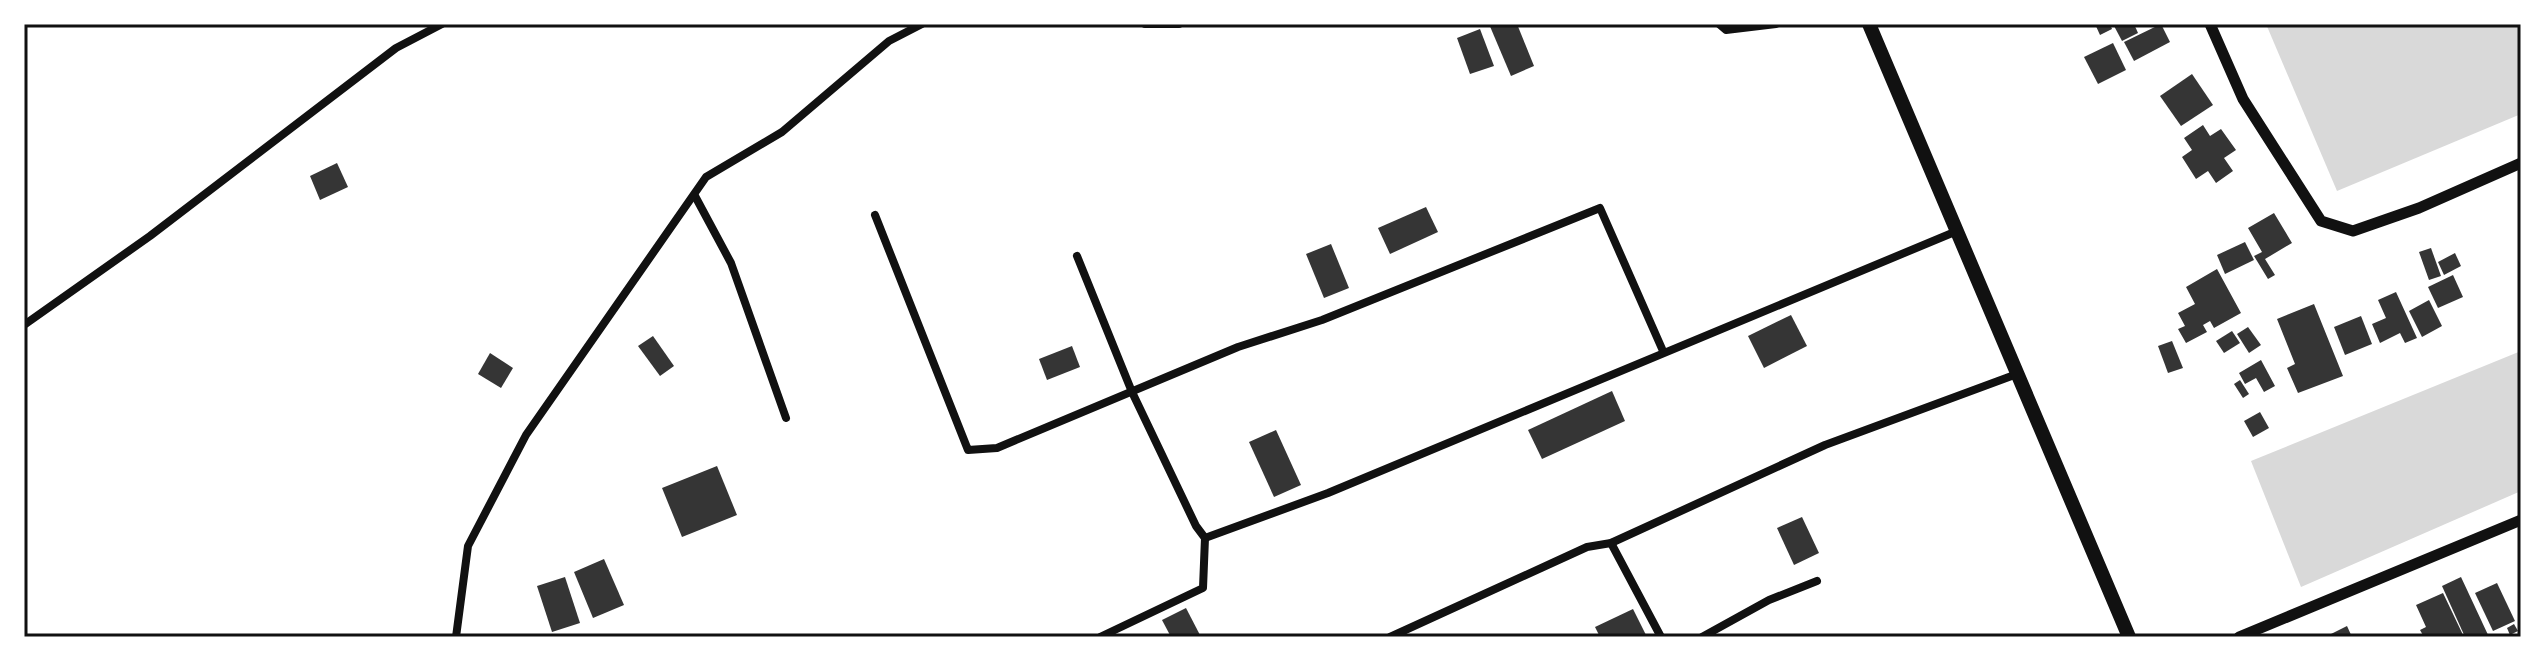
<svg xmlns="http://www.w3.org/2000/svg" width="2545" height="661" font-family="Manrope,sans-serif">
<style>
.water{fill:#d9d9d9}
.building{fill:#353535}
.lines{fill:none;stroke-linecap:round;stroke-linejoin:round}
.minor{stroke:#111;stroke-width:8}
.tertiary{stroke:#111;stroke-width:11}
.trunk{stroke:#111;stroke-width:14}
.neatline{fill:none;stroke:#111;stroke-width:3}
</style>
<rect width="100%" height="100%" fill="#fff"/>
<g class="water">
<polygon points="2266,24 2521,24 2521,114 2337,191"/>
<polygon points="2521,351 2521,491 2301,587 2251,461"/>
</g>
<g class="building">
<polygon points="1489,24 1517,24 1534,66 1511,76"/>
<polygon points="2095,24 2110,24 2112,29 2100,35"/>
<polygon points="2113,24 2134,24 2138,33 2122,41"/>
<polygon points="2161,24 2170,42 2134,61 2124,42"/>
<polygon points="1480,29 1494,66 1470,74 1457,38"/>
<polygon points="2113,43 2126,70 2098,84 2084,57"/>
<polygon points="2192,74 2213,105 2181,126 2160,96"/>
<polygon points="2203,125 2210,136 2221,129 2236,150 2224,158 2233,171 2216,183 2208,171 2196,179 2182,157 2192,150 2184,138"/>
<polygon points="337,163 348,187 320,200 310,176"/>
<polygon points="1426,207 1438,232 1390,254 1378,228"/>
<polygon points="2274,213 2292,243 2265,259 2275,275 2268,279 2254,256 2262,252 2248,228"/>
<polygon points="2245,242 2254,260 2225,274 2217,255"/>
<polygon points="1331,244 1349,288 1324,298 1306,254"/>
<polygon points="2431,248 2441,276 2429,280 2419,252"/>
<polygon points="2455,253 2461,266 2444,275 2438,262"/>
<polygon points="2217,269 2241,313 2214,328 2210,321 2203,325 2207,332 2186,343 2178,329 2185,326 2178,313 2195,304 2186,287"/>
<polygon points="2453,275 2463,297 2438,308 2428,287"/>
<polygon points="2396,292 2417,338 2405,343 2400,333 2380,343 2372,324 2386,318 2378,300"/>
<polygon points="2429,300 2442,326 2422,337 2409,311"/>
<polygon points="2314,304 2343,376 2298,393 2287,368 2295,364 2277,319"/>
<polygon points="1791,315 1807,346 1764,368 1748,336"/>
<polygon points="2361,316 2372,344 2345,355 2334,327"/>
<polygon points="2248,327 2261,345 2249,353 2237,334"/>
<polygon points="2232,331 2240,343 2224,353 2216,341"/>
<polygon points="653,336 674,366 660,376 638,346"/>
<polygon points="2172,341 2183,368 2168,373 2158,346"/>
<polygon points="1072,346 1080,367 1047,380 1039,359"/>
<polygon points="490,353 513,368 501,388 478,374"/>
<polygon points="2261,360 2275,386 2264,392 2256,378 2245,384 2239,373"/>
<polygon points="2240,380 2249,394 2243,398 2234,384"/>
<polygon points="1612,391 1625,421 1542,459 1528,430"/>
<polygon points="2260,412 2269,428 2253,437 2244,421"/>
<polygon points="1276,430 1301,485 1274,497 1249,442"/>
<polygon points="717,466 737,515 682,537 662,488"/>
<polygon points="1802,517 1819,553 1794,565 1777,528"/>
<polygon points="604,559 624,605 593,618 574,572"/>
<polygon points="565,577 580,623 552,632 537,586"/>
<polygon points="2461,577 2489,637 2465,637 2442,586"/>
<polygon points="2497,583 2515,621 2493,631 2475,593"/>
<polygon points="2443,593 2464,637 2424,637 2420,630 2426,627 2416,605"/>
<polygon points="1186,608 1201,637 1171,637 1162,620"/>
<polygon points="1633,609 1647,637 1600,637 1595,627"/>
<polygon points="2514,624 2518,631 2510,635 2507,628"/>
<polygon points="2347,626 2352,637 2333,637 2331,634"/>
</g>
<g class="lines">
<g class="minor">
<polyline points="1145,24 1179,24"/>
<polyline points="1719,24 1726,30 1776,24"/>
<polyline points="695,196 731,263 786,418"/>
<polyline points="875,215 968,450 997,448 1238,347 1322,320 1600,208 1663,351"/>
<polyline points="1077,256 1132,392 1196,526 1205,538 1203,588 1100,637"/>
<polyline points="24,325 150,236 396,48 442,24"/>
<polyline points="1205,538 1328,493 1957,231"/>
<polyline points="1611,543 1661,637"/>
<polyline points="456,637 468,546 526,435 706,177 782,132 889,41 922,24"/>
<polyline points="1390,637 1587,547 1611,543 1825,445 2017,374"/>
<polyline points="1702,637 1769,600 1817,581"/>
</g>
<g class="tertiary">
<polyline points="2210,24 2243,99 2321,221 2353,231 2419,208 2521,163"/>
<polyline points="2239,637 2521,520"/>
</g>
<polyline class="trunk" points="1869,24 2129,637"/>
</g>
<rect width="2545" height="661" fill="none" stroke="#ffffff" stroke-width="52"/>
<rect x="26" y="26" width="2493" height="609" class="neatline"/>
</svg>
